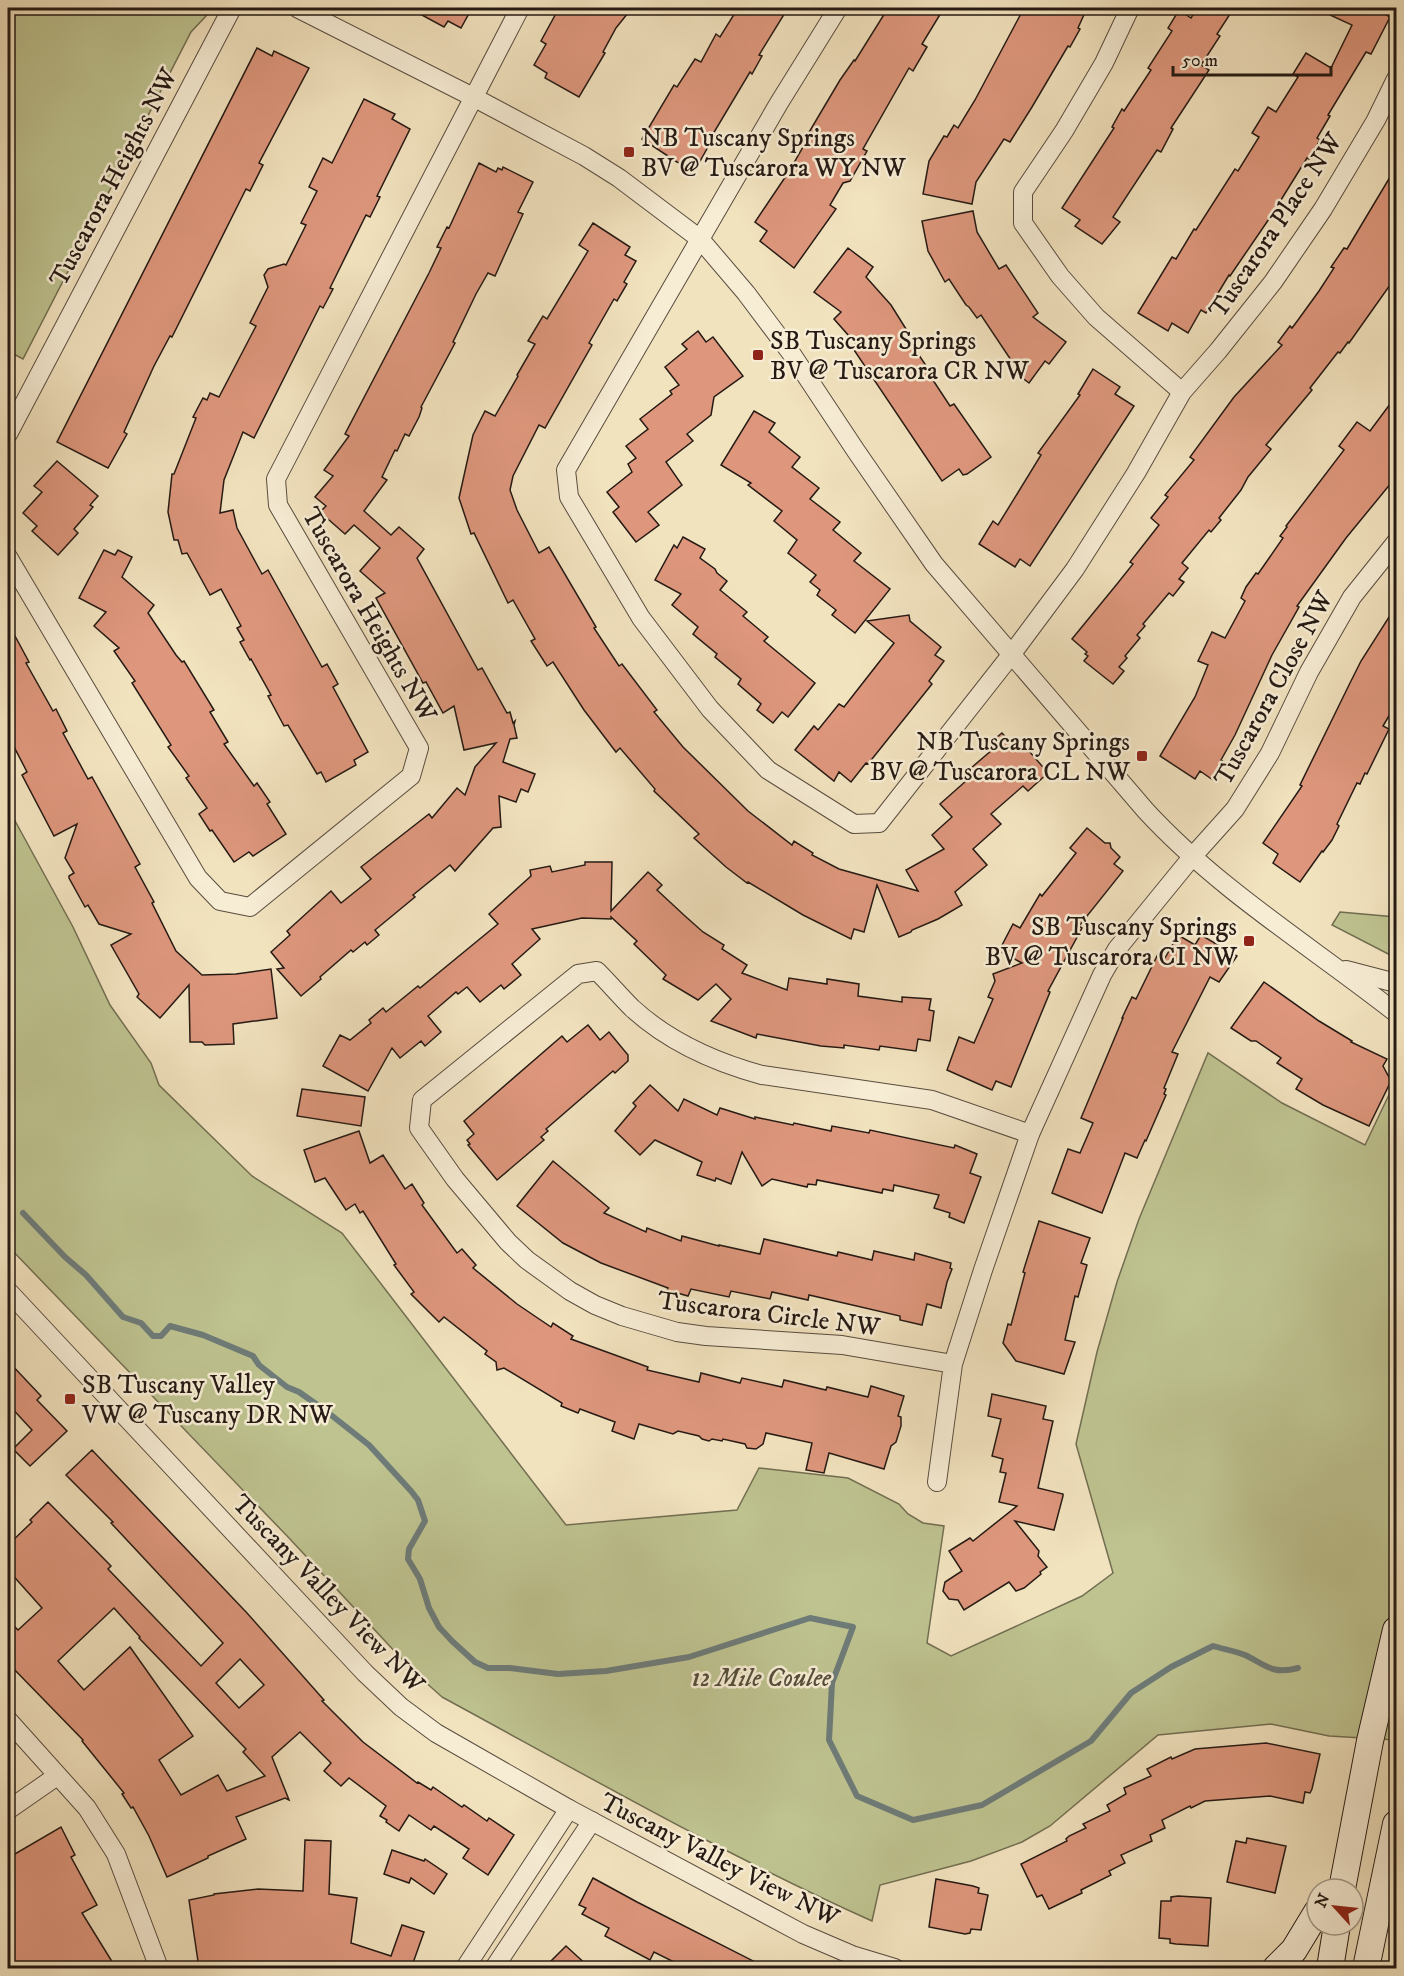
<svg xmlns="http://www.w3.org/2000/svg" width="1404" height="1976" font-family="'IM FELL DW Pica',serif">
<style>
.green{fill:#bec390;stroke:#726e52;stroke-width:1.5}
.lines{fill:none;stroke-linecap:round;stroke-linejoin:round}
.stream{stroke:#6e7b78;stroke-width:6}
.building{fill:#de977d;stroke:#251a14;stroke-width:1.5;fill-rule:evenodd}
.street-casing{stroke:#584c3f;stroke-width:20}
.secondary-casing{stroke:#251a14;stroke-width:28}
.street{stroke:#f7edd5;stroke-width:18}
.secondary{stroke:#f7edd5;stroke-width:26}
.poi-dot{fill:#8f2418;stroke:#f7edd5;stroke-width:2}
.labels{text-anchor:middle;stroke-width:5;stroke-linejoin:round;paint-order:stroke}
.poi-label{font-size:26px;fill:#251a14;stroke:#f7edd5;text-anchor:start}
.street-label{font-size:26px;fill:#251a14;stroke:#f7edd5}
.park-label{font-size:26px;font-style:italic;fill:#534d39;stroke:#f7edd5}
</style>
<rect width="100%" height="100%" fill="#f2e3bf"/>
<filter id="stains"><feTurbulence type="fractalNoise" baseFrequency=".00333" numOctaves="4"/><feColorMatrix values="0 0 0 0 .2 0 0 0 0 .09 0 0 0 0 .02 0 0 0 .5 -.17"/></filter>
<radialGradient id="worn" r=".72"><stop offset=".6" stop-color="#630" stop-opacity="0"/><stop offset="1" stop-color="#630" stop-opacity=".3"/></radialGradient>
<g class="green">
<polygon points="8,8 210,8 206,16 191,32 23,359 8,351"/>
<path d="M 8,808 L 73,927 L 110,1005 L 151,1063 L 159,1085 L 252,1176 L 342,1233 L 566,1525 L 737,1510 L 759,1468 L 848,1478 L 899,1504 L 908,1514 L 923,1523 L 944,1526 L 927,1643 L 951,1656 L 1082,1596 L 1113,1573 L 1076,1444 L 1097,1352 L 1117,1282 L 1139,1219 L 1208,1053 L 1282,1103 L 1365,1145 L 1396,1080 L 1396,1587 L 1394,1594 L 1396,1595 L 1396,1740 L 1329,1736 L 1271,1724 L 1158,1735 L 1050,1826 L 1022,1842 L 971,1861 L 880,1885 L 872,1921 C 725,1855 584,1774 442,1697 L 413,1671 L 289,1538 L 8,1246 Z"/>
<polygon points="1340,912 1396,917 1396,958 1332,925"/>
</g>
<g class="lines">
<path class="stream" d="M 23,1213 L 65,1257 L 86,1275 L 123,1317 L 141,1323 L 153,1336 L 161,1336 L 170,1326 L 203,1335 L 253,1356 L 259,1365 L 287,1387 L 299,1392 L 326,1411 L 369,1445 L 411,1491 L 418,1500 L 425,1521 L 409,1549 L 408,1559 L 420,1579 L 429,1608 L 439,1627 L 452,1641 L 475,1662 L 488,1668 L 510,1668 L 558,1674 L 606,1671 L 689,1657 L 810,1618 L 853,1627 L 832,1683 L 829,1740 L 857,1796 L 913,1820 L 982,1805 L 1091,1741 L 1131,1693 L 1171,1667 L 1213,1646 C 1223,1649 1235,1651 1245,1655 C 1266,1665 1272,1675 1298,1668"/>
</g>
<g class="building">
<polygon points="409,8 472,8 461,28 448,21 444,27"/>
<polygon points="559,8 632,8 616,28 603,52 605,53 579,97 545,78 547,73 534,65 546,44 541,41"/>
<polygon points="738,8 788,8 759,55 762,56 752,74 750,72 707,144 709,145 699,163 687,156 682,164 677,162 642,139 674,85 677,87 695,59 701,62 716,34 720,37"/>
<polygon points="888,8 944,8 922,44 927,47 913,71 909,68 863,149 867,151 850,181 843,183 830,205 836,209 794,268 760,241 767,231 755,222 788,173 807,140 805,139 840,80 854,60 855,61"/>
<polygon points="1024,8 1087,8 1078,28 1080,29 1070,47 1068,46 1032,107 1010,142 1004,139 976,182 972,204 923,194 929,161 944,136 947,137 954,125 958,128 975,100"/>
<polygon points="1197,8 1234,8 1217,34 1220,36 1201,65 1209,70 1171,128 1173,129 1161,152 1157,150 1113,217 1120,222 1102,244 1075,226 1080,220 1062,208 1114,128 1112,127 1122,109 1124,111 1151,70 1148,68 1172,31 1168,28 1179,10 1191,18"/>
<polygon points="1315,8 1385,8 1383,13 1390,17 1371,54 1366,52 1328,115 1330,116 1317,138 1320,140 1309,159 1307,158 1271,216 1230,276 1229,275 1206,313 1201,310 1188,333 1172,323 1168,331 1138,313 1172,257 1176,259 1194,229 1196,230 1235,169 1238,171 1259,137 1252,133 1268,107 1276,112 1298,77 1293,74 1306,53 1331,68 1352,25"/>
<polygon points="257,48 272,56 274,51 309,68 259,163 263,165 250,191 246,189 172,337 170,336 154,366 124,432 127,434 108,468 57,442"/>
<polygon points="364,99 395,114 392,119 410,129 377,196 380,197 370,217 366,215 330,288 333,289 323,308 320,306 254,438 243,432 224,480 220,513 233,510 237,528 262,574 268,570 322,667 327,664 338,684 333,687 368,752 354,760 356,765 326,782 321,772 317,774 288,725 284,726 268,696 271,695 251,659 250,660 240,642 244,640 237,628 241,626 221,589 210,595 187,553 182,554 178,540 174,540 168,512 172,474 174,474 196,418 193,417 203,398 207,400 210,393 219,397 256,326 250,323 268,287 264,275 268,269 284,264 286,265 306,225 301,223 317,191 309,187 323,158 332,163"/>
<polygon points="479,163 496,172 498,168 502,170 503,167 533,182 518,212 523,214 495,276 488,273 476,294 453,342 455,343 421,407 422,408 419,417 409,436 405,434 397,451 395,450 382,477 387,480 364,511 391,535 399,527 424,549 417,558 478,670 482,668 507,713 510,712 513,723 515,721 514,725 517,738 510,739 503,762 535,774 528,792 521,789 516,802 499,796 501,827 493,828 455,871 450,865 413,895 415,897 375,930 379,935 367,945 365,942 353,952 351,950 320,977 321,979 301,996 277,969 284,968 271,952 290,935 287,931 331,891 341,903 371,879 361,867 429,814 432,818 457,788 465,795 475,767 496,743 464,750 454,706 443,713 426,682 423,683 376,598 385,593 360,571 380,548 354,525 345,534 320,512 326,506 315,497 333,476 324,470 349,436 345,434 429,273 441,248 437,247 447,227 449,228"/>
<polygon points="1396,167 1396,289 1390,285 1349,343 1348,342 1340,353 1338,352 1310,388 1312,390 1266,445 1271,449 1248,477 1241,490 1219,518 1221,520 1211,532 1209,530 1182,563 1188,568 1179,579 1184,582 1173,596 1169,593 1143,624 1145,626 1137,635 1140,638 1125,656 1127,658 1119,667 1124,671 1113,684 1084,661 1088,656 1085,654 1087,652 1072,639 1117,584 1133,564 1130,562 1159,525 1151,518 1168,497 1165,495 1194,460 1190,457 1234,397 1282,345 1278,342 1290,326 1292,328 1298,320 1319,291 1334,268 1331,267 1344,248 1347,249"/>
<polygon points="973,211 977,232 999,269 1006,265 1038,313 1033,317 1066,342 1049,364 1045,361 1029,383 1007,366 1011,360 981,315 977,318 969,307 966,305 949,279 945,282 928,251 922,221"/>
<polygon points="593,223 630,247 625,255 636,261 624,282 627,284 617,301 614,299 589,343 592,345 545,428 539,425 513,476 510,490 517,510 539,553 549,547 596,627 594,628 619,666 622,664 657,710 654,712 683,747 748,811 792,845 794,841 813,853 812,855 839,869 918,891 906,870 944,849 932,835 952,817 940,804 975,773 971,768 992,750 987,745 1002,733 1011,743 1017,737 1048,773 1028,791 1023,786 991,814 1001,824 973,849 987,865 955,892 962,905 938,919 912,930 911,932 899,937 877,885 864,932 854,929 851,939 803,915 748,882 747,883 726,867 694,838 699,834 654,791 655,789 620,748 616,752 584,710 553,662 547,666 531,641 535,639 513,600 508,603 474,533 471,534 459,498 473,435 485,411 495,416 518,376 517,375 535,344 528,341 543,316 547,319 588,251 579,245"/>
<polygon points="848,248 873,267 866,277 891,305 906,329 905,330 912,341 910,342 929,370 927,371 950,406 954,404 991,457 967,474 963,475 959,469 942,481 852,347 856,344 834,319 841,312 814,292"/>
<polygon points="698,331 706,342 713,337 743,376 714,397 711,415 687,434 693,441 666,462 682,485 648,512 659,525 636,542 613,512 619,507 607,492 632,472 628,464 636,458 626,446 648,429 640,419 672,394 670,391 679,385 665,367 687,349 682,344"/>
<polygon points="1093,369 1120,387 1115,394 1134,406 1030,566 1020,559 1015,567 979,544 993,521 998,525 1041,455 1038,453 1080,395 1078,394"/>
<polygon points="1396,396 1396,477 1346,538 1297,606 1299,607 1272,655 1235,735 1221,760 1225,763 1213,780 1200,771 1195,779 1160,756 1195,697 1208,665 1198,661 1212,632 1225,638 1245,601 1241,598 1246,587 1256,573 1258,574 1283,538 1280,536 1287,527 1286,526 1344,450 1339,446 1357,422 1370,431"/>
<polygon points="754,411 775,423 769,432 800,457 792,467 819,488 810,499 840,522 833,530 861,553 854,561 890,589 855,633 832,615 836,610 817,595 820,590 810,582 816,575 788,553 797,540 774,521 782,511 748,485 751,483 721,465"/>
<polygon points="57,461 98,496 90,505 93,507 74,529 78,533 58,555 32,531 37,526 23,513 42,492 34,486"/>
<polygon points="683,537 705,549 700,558 715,569 717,573 727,581 720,590 747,612 743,616 768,637 764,641 815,683 788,717 782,712 773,723 757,710 761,704 738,684 741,679 715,657 717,654 693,634 698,627 672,605 681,594 655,580 674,545 677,548"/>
<polygon points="104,550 115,555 118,550 132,557 122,577 154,605 148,613 176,655 182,662 184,661 214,710 210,712 228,742 224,744 254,786 257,783 270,802 267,804 286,834 253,856 249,852 234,862 212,830 210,831 199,814 207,808 186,778 189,776 168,747 171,745 132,683 135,681 114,651 119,648 94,626 106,612 79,598"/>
<polygon points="1396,606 1396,704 1383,726 1389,729 1367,774 1365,773 1360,784 1357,783 1337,824 1339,826 1332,840 1323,852 1322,851 1300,882 1273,863 1278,854 1263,843 1302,786 1300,785 1350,683 1361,661"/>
<polygon points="909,615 910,621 941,647 935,655 944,661 929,681 932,684 868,764 866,763 851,782 839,772 834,781 795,750 814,726 818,730 839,704 844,707 894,643 867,621"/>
<polygon points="8,623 29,662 26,663 53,711 56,709 67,731 63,733 88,779 92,777 140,864 135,867 154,902 152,903 176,951 202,975 236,974 271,969 277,1018 233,1024 234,1044 205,1045 202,1042 190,1042 189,985 160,1018 137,997 139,994 111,945 131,934 99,924 88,905 85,907 69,878 69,876 74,873 65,858 77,824 54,836 22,775 27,772 8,735"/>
<polygon points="1087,828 1105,843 1110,843 1111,848 1120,857 1114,864 1123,871 1079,926 1082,928 1048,991 1050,992 1011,1087 996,1081 992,1090 947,1070 959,1037 974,1043 993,999 988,997 995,981 993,974 1022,963 999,951 1013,924 1020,928 1040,894 1042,896 1076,853 1070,848"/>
<polygon points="585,862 612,862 611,911 648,872 662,885 657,890 685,916 703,932 724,945 722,949 747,965 742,973 787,990 789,978 827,984 827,979 859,984 858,996 902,1002 902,997 931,999 929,1010 934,1011 930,1041 918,1039 916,1051 880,1046 879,1050 844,1045 844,1048 821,1046 757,1034 756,1038 711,1021 731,999 716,984 698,1000 663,979 666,975 634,944 637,941 611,917 611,919 582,918 532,929 540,939 512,964 521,975 504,989 501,985 480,1002 467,987 458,994 456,992 428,1016 441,1032 425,1046 421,1041 400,1058 392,1048 368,1091 323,1066 340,1035 350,1040 371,1023 369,1020 383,1008 386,1012 418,986 420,988 498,924 489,914 531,876 530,870 550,866 552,872 585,865"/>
<polygon points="1178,935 1195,945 1201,935 1237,956 1219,982 1210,977 1172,1052 1178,1054 1164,1088 1166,1089 1164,1094 1166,1095 1146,1141 1145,1140 1137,1158 1125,1153 1102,1213 1052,1193 1068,1149 1080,1153 1093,1123 1081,1118 1123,1018 1122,1018 1132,997 1136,999 1158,954 1165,958"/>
<polygon points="1264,982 1319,1021 1352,1041 1351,1042 1387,1059 1383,1066 1391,1081 1369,1126 1323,1105 1296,1089 1302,1079 1277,1063 1281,1058 1256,1041 1251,1041 1231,1028"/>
<polygon points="588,1025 600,1040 609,1032 628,1055 628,1061 615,1073 613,1071 546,1129 548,1131 541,1137 544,1140 497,1180 468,1145 470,1144 467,1140 474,1134 464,1121 562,1036 567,1042"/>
<polygon points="650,1085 678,1111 684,1099 717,1115 720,1108 755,1119 755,1117 793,1125 794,1123 831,1131 832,1126 869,1133 870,1130 954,1148 955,1145 977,1154 970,1173 981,1177 964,1223 949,1217 950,1213 934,1208 939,1195 894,1185 893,1191 883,1189 882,1193 817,1180 816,1185 808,1184 807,1187 772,1179 762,1186 742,1152 731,1184 716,1178 715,1181 697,1175 702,1162 655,1140 640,1155 615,1131 636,1106 633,1103"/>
<polygon points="302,1089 365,1097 361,1126 297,1116"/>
<polygon points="359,1131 370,1163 383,1155 405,1189 412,1184 424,1203 422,1205 457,1253 462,1249 476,1265 473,1268 517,1304 551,1327 553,1323 573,1336 571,1339 648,1367 647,1370 699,1382 701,1373 740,1383 742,1378 782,1387 784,1380 826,1390 827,1387 868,1397 871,1386 904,1396 898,1416 901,1417 901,1426 896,1442 891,1446 884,1469 829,1453 824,1473 806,1470 812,1443 766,1433 763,1444 756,1449 747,1448 745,1444 723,1439 722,1441 712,1439 709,1441 702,1439 699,1436 678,1431 673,1434 639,1424 634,1439 612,1431 615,1422 580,1409 578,1413 561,1406 562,1403 504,1368 497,1370 496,1362 485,1354 487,1351 444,1317 439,1322 411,1294 414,1292 394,1265 396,1264 363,1211 360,1213 355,1204 346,1210 325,1178 315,1182 304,1150"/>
<polygon points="553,1161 609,1208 604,1213 646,1232 647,1228 681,1241 682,1236 719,1246 719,1245 760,1254 764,1239 837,1256 838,1252 872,1260 874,1251 914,1260 915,1253 951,1263 950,1268 952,1269 947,1282 941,1308 927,1304 922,1325 900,1320 900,1316 809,1295 808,1300 772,1292 770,1299 731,1291 729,1297 691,1289 688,1296 667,1290 668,1288 601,1263 563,1243 517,1206"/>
<polygon points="1039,1221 1090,1238 1081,1263 1087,1265 1078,1297 1075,1296 1065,1340 1075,1342 1064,1374 1016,1361 1003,1343 1008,1324 1011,1325 1025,1273 1023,1272"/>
<polygon points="8,1361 41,1396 37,1400 67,1431 30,1466 13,1449 32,1430 8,1404"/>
<polygon points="992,1394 1046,1406 1043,1419 1053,1421 1038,1488 1063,1494 1063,1496 1054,1530 1015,1521 1039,1551 1038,1556 1047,1567 1040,1572 1041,1574 1024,1588 1016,1591 1009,1582 964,1610 958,1600 949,1599 943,1591 945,1582 962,1571 949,1551 970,1538 973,1541 1017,1506 999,1502 1006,1473 1000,1472 1003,1459 992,1456 1001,1419 988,1416"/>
<path d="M 92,1450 L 247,1613 L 324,1700 L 322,1701 L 363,1742 L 417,1783 L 418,1782 L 431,1790 L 433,1787 L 462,1807 L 464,1805 L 487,1821 L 489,1818 L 514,1835 L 488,1875 L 463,1858 L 469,1849 L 434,1826 L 431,1830 L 409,1815 L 399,1831 L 386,1822 L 387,1820 L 380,1816 L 386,1806 L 349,1778 L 341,1786 L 324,1771 L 331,1763 L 300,1732 L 272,1757 L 289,1800 L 285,1798 L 236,1817 L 246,1839 L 208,1856 L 208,1858 L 167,1877 L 149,1836 L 133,1807 L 131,1808 L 122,1794 L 124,1793 L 82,1741 L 83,1740 L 8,1663 L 8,1620 L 18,1630 L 42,1608 L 8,1570 L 8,1545 L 32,1522 L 30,1520 L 48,1502 L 111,1566 L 108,1569 L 201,1666 L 223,1643 L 111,1523 L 113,1522 L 66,1475 ZM 114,1608 L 140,1637 L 139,1638 L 246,1749 L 243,1752 L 265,1776 L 227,1791 L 218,1775 L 181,1795 L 159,1760 L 193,1736 L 130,1647 L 84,1690 L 58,1661 ZM 240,1659 L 264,1685 L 239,1708 L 216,1683 Z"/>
<polygon points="1266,1743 1320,1754 1312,1789 1310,1793 1305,1792 1303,1803 1270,1796 1205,1801 1191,1808 1190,1806 1162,1820 1165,1828 1150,1835 1152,1841 1121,1855 1125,1863 1109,1871 1111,1875 1081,1890 1082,1893 1049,1909 1042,1895 1037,1897 1021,1864 1067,1841 1066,1839 1069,1836 1086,1828 1083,1824 1110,1811 1107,1805 1126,1794 1124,1788 1151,1776 1147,1769 1171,1757 1172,1759 1195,1749"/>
<polygon points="61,1827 75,1855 71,1857 97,1905 82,1913 116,1968 8,1968 8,1858"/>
<polygon points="1247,1838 1286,1846 1275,1893 1227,1882 1236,1841 1246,1843"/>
<polygon points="305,1840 331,1841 329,1894 357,1898 351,1943 391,1956 402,1925 424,1932 413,1963 418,1965 418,1968 199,1968 189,1900 214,1895 214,1894 258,1889 303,1891"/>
<polygon points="392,1850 424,1861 425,1859 447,1874 434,1894 411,1878 409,1883 384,1874"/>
<polygon points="593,1878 637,1902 767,1968 686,1968 654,1952 650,1960 605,1936 609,1928 582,1914 586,1908 579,1905"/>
<polygon points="936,1879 973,1886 979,1888 978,1893 988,1895 981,1930 971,1929 970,1933 965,1934 929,1927"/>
<polygon points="1178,1896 1211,1898 1208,1946 1176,1944 1170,1943 1170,1939 1159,1938 1161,1901 1171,1901 1171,1897"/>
<polygon points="566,1946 590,1968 544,1968"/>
</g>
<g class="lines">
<defs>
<g id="street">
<path d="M 297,8 L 473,97 L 584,156 L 619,178 L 700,239 L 746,293 L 791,353 L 856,451 L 934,564 L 1146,811 C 1219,890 1312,947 1396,1013"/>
<polyline points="838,8 779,103 566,470 569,497 641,618 710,709 768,770 854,824 879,823 1011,655 1075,569 1136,473 1182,392 1218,351 1273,282 1323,209 1376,120 1396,79"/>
<polyline points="1130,8 1104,63 1064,131 1023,192 1023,223 1060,276 1096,317 1182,392"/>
<polyline points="8,434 232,8"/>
<polyline points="8,557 198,878 220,901 250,907 411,776 419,748 278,505 276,479 520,8"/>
<polyline points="1346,970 1396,983"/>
<polyline points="1030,1134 1102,975 1117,949 1192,857 1235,809 1270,753 1309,672 1352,597 1396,542"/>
<polyline points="8,1291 365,1673 401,1707 436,1733 569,1809 803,1934 852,1955 895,1968"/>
<path d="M 937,1482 L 953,1364 L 983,1270 L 1030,1134 L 932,1100 L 762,1075 C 714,1062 669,1042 632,1008 C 620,996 609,983 597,971 L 578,974 L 422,1100 L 419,1128 L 455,1179 L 508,1242 L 527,1260 L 570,1291 L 595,1305 L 622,1316 L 677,1332 L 706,1336 L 842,1345 L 953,1364"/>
<polyline points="8,1720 87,1808 116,1854 159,1968"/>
<polyline points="8,1810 57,1776"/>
<polyline points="465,1968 569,1809"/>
<polyline points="494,1968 592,1821"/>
</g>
<g id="secondary">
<polyline points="1342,1889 1370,1741 1396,1630"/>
<polyline points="1276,1968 1294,1950 1317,1912"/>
<polyline points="1330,1968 1337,1925"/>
<polyline points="1366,1968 1396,1824"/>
</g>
</defs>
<use href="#street" class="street-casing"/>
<use href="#secondary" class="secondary-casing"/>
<use href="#street" class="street"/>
<use href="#secondary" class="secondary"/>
</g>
<g class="poi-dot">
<rect x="623" y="146" width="12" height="12" rx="3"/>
<rect x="752" y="349" width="12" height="12" rx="3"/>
<rect x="1136" y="750" width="12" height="12" rx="3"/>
<rect x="1243" y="935" width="12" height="12" rx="3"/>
<rect x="64" y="1393" width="12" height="12" rx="3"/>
</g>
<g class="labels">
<g class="poi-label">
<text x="641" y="146">NB Tuscany Springs<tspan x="641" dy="30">BV @ Tuscarora WY NW</tspan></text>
<text x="770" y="349">SB Tuscany Springs<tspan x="770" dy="30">BV @ Tuscarora CR NW</tspan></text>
<text x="1130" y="750" text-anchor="end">NB Tuscany Springs<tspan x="1130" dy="30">BV @ Tuscarora CL NW</tspan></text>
<text x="1237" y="935" text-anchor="end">SB Tuscany Springs<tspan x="1237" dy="30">BV @ Tuscarora CI NW</tspan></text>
<text x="82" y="1393">SB Tuscany Valley<tspan x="82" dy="30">VW @ Tuscany DR NW</tspan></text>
</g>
<g class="street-label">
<text transform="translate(113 177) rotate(-62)" y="9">Tuscarora Heights NW</text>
<text transform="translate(1275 225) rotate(-56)" y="9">Tuscarora Place NW</text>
<text transform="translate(370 614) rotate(60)" y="9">Tuscarora Heights NW</text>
<text transform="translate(1273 688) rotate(-61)" y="9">Tuscarora Close NW</text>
<text transform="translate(769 1313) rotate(7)" y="9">Tuscarora Circle NW</text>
<text transform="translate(329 1593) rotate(46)" y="9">Tuscany Valley View NW</text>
<text transform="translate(720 1859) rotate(27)" y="9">Tuscany Valley View NW</text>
</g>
<g class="park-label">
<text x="761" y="1686">12 Mile Coulee</text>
</g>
</g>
<rect width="1404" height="1976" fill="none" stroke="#f2e3bf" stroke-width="30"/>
<rect x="9" y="9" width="1386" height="1958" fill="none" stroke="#251a14" stroke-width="3"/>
<rect x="15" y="15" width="1374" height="1946" fill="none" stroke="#251a14" stroke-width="1.5"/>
<g transform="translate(1335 1907) rotate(297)"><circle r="28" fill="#f7edd5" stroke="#a39988" stroke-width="1.5"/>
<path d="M0-4.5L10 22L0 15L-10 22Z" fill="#8f2418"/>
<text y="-9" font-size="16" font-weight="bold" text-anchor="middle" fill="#251a14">N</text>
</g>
<path d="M1173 66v9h158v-9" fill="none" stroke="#251a14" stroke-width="3"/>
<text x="1182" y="66" font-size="18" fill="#251a14" stroke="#f7edd5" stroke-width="4.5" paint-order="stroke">50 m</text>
<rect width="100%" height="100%" filter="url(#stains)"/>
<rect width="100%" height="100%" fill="url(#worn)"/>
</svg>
